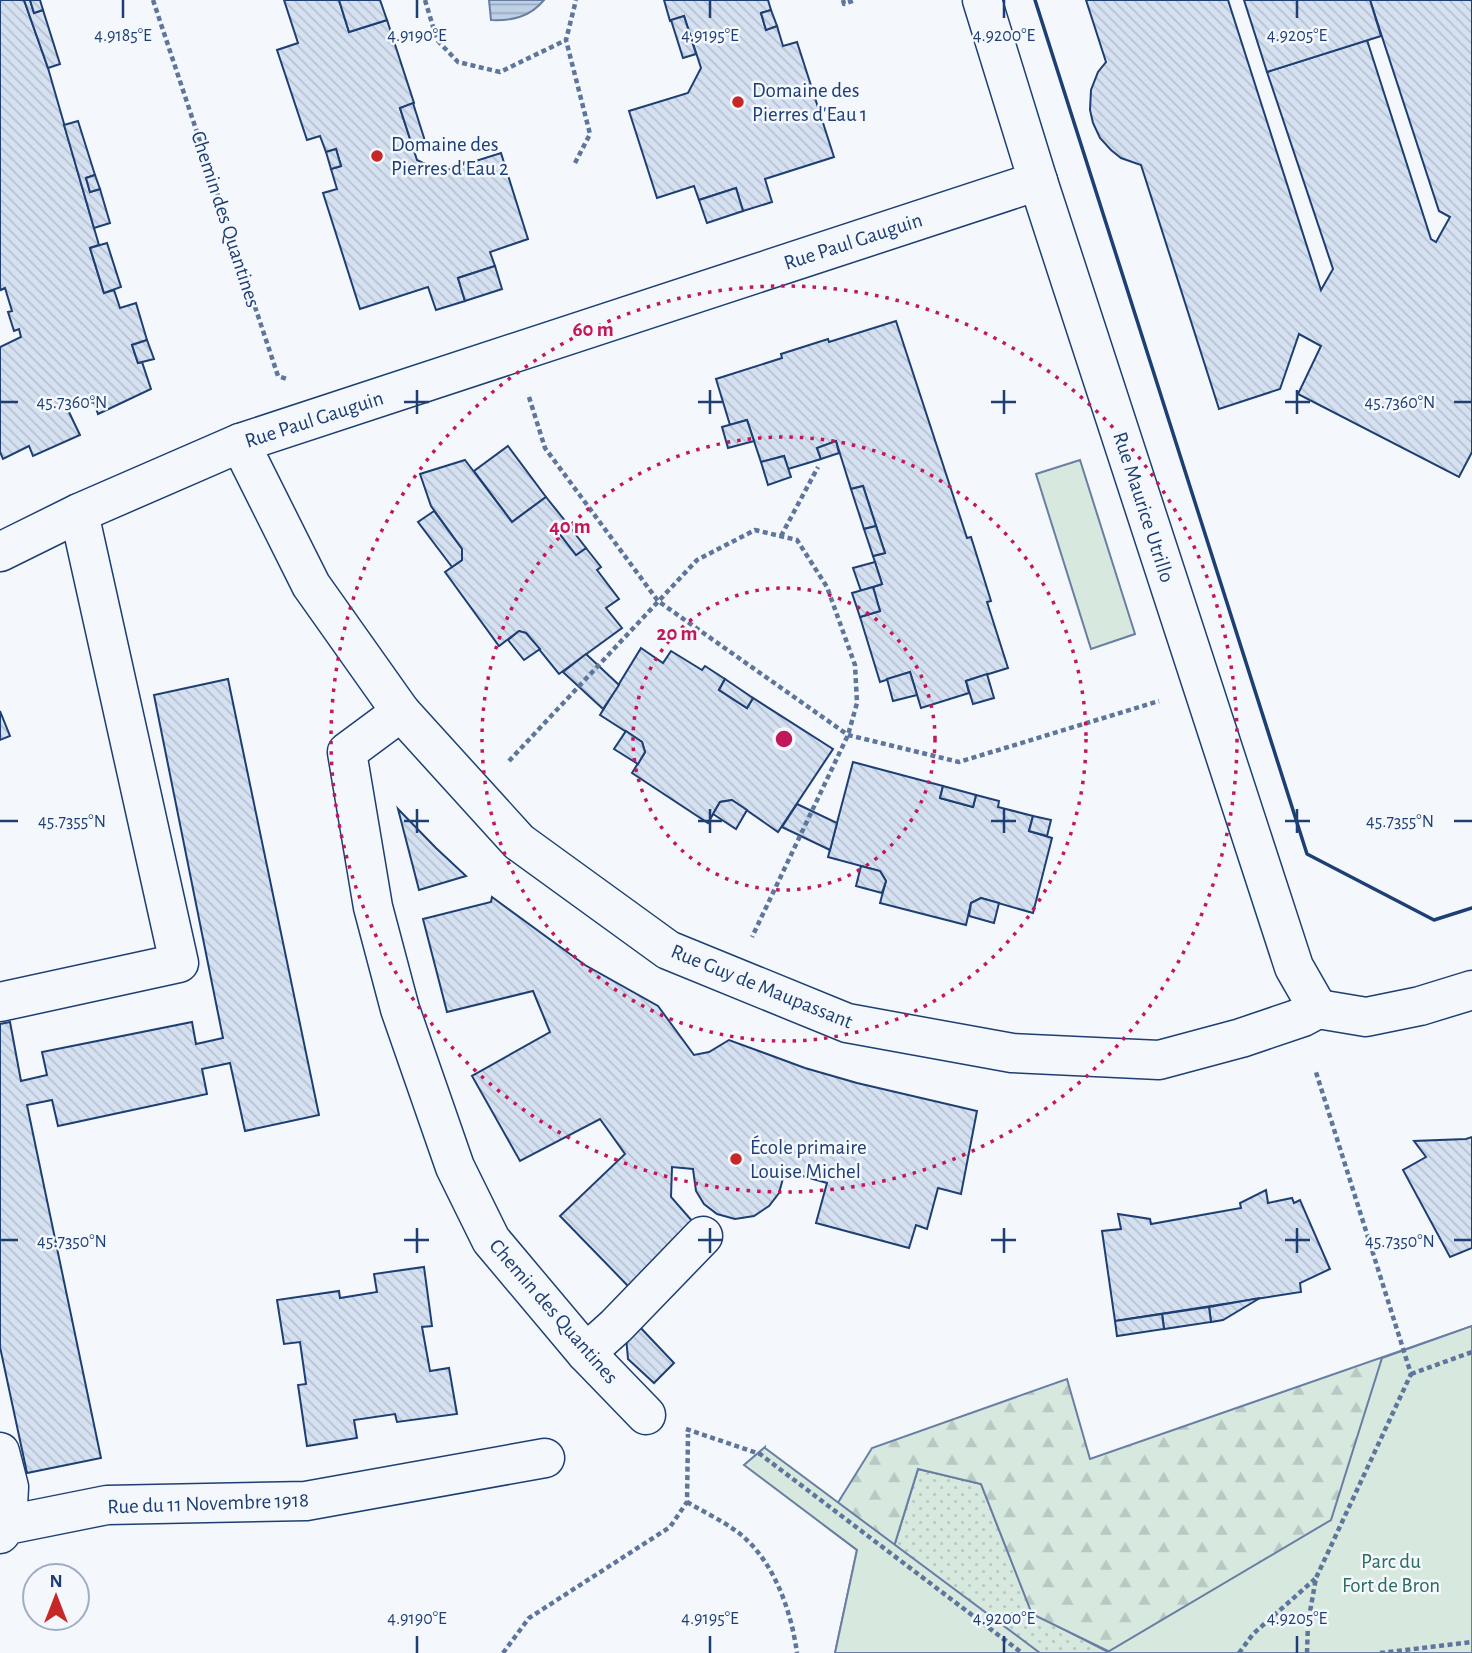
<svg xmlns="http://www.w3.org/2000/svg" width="1472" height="1653" font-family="'Alegreya Sans',sans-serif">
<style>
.grass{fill:url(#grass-dots);stroke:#687fa3;stroke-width:2}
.forest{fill:url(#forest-firs);stroke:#687fa3;stroke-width:2}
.park{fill:#d7e8df;stroke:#687fa3;stroke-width:2}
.water{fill:url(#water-rules);stroke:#687fa3;stroke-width:2}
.building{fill:url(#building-back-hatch);stroke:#1d3f73;stroke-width:2}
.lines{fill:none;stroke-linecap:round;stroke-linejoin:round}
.minor-casing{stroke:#1d3f73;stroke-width:41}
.path{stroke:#5e769c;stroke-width:4.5;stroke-dasharray:5 3.5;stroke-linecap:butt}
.minor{stroke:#f4f7fb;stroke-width:38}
.wall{stroke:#1d3f73;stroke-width:3.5}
.ticks{fill:none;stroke:#1d3f73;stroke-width:2.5}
.ring{fill:none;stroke:#c2185b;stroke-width:3.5;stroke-dasharray:3.5 7}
.poi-dot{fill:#c62828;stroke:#f4f7fb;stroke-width:2.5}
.labels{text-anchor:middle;stroke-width:5;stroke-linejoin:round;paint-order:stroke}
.poi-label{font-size:21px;fill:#1d3f73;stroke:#f4f7fb;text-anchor:start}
.street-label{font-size:21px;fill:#1d3f73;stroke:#f4f7fb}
.park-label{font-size:21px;fill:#2c6c60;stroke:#f4f7fb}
.ticks-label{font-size:18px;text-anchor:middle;fill:#1d3f73;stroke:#f4f7fb;stroke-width:5;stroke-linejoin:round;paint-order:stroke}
.centre{fill:#c2185b;stroke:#f4f7fb;stroke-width:3.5}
.ring-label{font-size:21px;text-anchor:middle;font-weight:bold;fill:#c2185b;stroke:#f4f7fb;stroke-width:5;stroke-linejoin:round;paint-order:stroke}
</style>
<defs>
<pattern id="grass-dots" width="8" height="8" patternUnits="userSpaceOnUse" patternTransform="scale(1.75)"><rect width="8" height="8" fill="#d7e8df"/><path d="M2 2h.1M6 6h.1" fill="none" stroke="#b8c8c3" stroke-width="1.8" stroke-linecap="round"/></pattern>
<pattern id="forest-firs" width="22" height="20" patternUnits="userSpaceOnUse" patternTransform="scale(1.75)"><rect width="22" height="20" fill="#d7e8df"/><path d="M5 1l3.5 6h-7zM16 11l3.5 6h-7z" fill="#b8c8c3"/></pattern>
<pattern id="water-rules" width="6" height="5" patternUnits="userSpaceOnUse" patternTransform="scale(1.75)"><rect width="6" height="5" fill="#bed0e5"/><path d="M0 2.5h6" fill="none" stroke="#9aaabe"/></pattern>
<pattern id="building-back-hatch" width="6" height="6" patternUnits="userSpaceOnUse" patternTransform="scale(1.75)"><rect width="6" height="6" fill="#d5e0f0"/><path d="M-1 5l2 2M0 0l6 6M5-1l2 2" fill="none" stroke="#b6c1d1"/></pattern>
</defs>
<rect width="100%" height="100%" fill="#f4f7fb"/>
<polygon class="grass" points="918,1469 981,1484 1032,1613 1110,1653 892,1653 883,1582"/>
<polygon class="forest" points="1472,1326 1472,1653 1110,1652 1032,1614 981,1484 918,1469 883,1582 835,1653 857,1550 824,1525 872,1448 1067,1379 1090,1459"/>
<g class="park">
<polygon points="1080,460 1135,634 1091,649 1036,474"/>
<polygon points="1472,1326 1472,1653 1106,1653 1331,1520 1382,1358"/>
<polygon points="765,1447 765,1448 1040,1653 835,1653 857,1550 744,1465"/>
</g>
<path class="water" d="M 489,0 L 544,0 C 530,17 512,21 491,20 Z"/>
<g class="building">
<polygon points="0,0 24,0 48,68 94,228 99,245 90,248 104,293 114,290 120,308 136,303 147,340 132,345 138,363 142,362 151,389 98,414 94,402 68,410 80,435 33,456 29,446 3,459 0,452 0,347 21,337 19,329 14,331 8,312 12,311 5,288 1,290 0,287"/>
<polygon points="24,0 30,0 34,13 43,10 60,64 48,68"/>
<polygon points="30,0 40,0 43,10 34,13"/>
<polygon points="284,0 339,0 349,32 387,20 414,103 400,108 417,160 441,172 501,153 528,239 490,252 495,266 458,278 465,301 436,310 428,287 360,309 323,193 337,189 331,169 341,166 336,149 326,152 320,136 307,140 277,50 298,43"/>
<polygon points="339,0 380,0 387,20 349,32"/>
<polygon points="664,0 768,0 771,10 761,13 766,30 777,26 783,46 797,42 834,157 765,179 772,202 743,211 736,188 699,200 694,186 657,198 629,111 688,93 701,68 684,16 670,21"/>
<polygon points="1086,0 1228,0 1321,290 1333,269 1267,72 1367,40 1431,239 1436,242 1450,217 1439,211 1370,0 1472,0 1472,452 1459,477 1298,394 1321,346 1299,334 1280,389 1219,409 1141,165 1121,158 1111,150 1100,138 1093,123 1090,110 1091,90 1098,72 1106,62"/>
<polygon points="1244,0 1370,0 1381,36 1267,72"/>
<polygon points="771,10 777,26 766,30 761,13"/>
<polygon points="684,16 696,54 683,58 671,20"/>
<polygon points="413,103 425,141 412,145 400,108"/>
<polygon points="78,121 95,175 86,178 90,192 100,189 110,223 94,228 64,125"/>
<polygon points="336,149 341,166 331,169 326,152"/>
<polygon points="95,175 100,189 90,192 86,178"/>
<polygon points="736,188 743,211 707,223 699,200"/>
<polygon points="107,243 121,287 104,293 90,248"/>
<polygon points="495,266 502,289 465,301 458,278"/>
<polygon points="896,321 967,538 971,537 991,601 987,602 1008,668 966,681 969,693 921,708 910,672 880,682 860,617 880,611 873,587 882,584 873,556 885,553 863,486 851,489 836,441 817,448 821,459 788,469 784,456 761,462 747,420 730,425 716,379 782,358 781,354 828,339 829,342"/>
<polygon points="147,340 154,359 138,363 132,345"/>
<polygon points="747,420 754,441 728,448 722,427"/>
<polygon points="836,441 839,453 821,459 817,448"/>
<polygon points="508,446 546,497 512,522 474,471"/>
<polygon points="784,456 791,477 768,485 761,462"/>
<polygon points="465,460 512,522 546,497 566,522 556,529 576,555 586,548 601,567 597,570 619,599 606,608 622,628 559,674 526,633 519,631 499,646 445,572 462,560 462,549 431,506 420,474"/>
<polygon points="863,486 876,526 864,529 851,489"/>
<polygon points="434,511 462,549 462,560 452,567 418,522"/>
<polygon points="566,522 586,548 576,555 556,529"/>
<polygon points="876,526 885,553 873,556 864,529"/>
<polygon points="875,562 882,584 861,591 853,568"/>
<polygon points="873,587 880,611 860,617 852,593"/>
<polygon points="519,631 526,633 540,649 524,660 508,640"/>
<polygon points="641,648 663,663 671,651 702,670 705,666 725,679 719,690 747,708 753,698 833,749 778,832 732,800 720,802 708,823 632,773 645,752 642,742 600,715"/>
<polygon points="586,654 619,685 603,709 563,672"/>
<polygon points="910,672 917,695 893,701 887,679"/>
<polygon points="987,674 994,698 973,704 966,681"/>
<polygon points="228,679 319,1115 245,1131 230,1063 202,1069 207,1094 58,1126 52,1100 27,1105 101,1458 27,1473 0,1347 0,1024 10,1022 21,1081 47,1075 42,1052 192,1022 196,1044 223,1038 154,695"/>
<polygon points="725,679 753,698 747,708 719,690"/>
<polygon points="0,711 10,736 0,740"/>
<polygon points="626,731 642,742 645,752 638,764 614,749"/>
<polygon points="853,762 943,786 940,798 973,807 976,795 999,801 998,807 1033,816 1029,831 1052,838 1033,913 981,898 971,903 966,925 880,903 886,881 880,871 828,857"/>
<polygon points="943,786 976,795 973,807 940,798"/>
<polygon points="732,800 747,810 736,829 713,814 720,802"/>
<polygon points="797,804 837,823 830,850 782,827"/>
<polygon points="398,809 436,848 466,876 419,890"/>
<polygon points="1033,816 1051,820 1047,836 1029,831"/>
<polygon points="861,866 880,871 886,881 882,893 856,886"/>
<polygon points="492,897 585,965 658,1006 694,1055 709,1052 729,1040 805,1068 857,1083 977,1111 961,1194 938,1188 927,1229 916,1225 909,1248 816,1223 827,1183 785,1171 779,1193 769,1206 754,1216 735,1219 717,1214 704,1204 696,1191 693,1169 672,1167 671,1197 693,1222 629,1287 560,1216 625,1154 600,1119 520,1161 472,1076 550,1032 533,991 447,1012 423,919 491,902"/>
<polygon points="981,898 999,903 994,923 969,916 971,903"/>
<polygon points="1472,1137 1472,1248 1450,1257 1403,1170 1426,1157 1414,1141 1466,1139"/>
<polygon points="1266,1190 1268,1203 1292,1198 1294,1203 1300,1200 1330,1269 1300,1283 1301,1292 1115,1321 1102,1231 1121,1229 1118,1214 1150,1219 1151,1224 1241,1208 1240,1203"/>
<polygon points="424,1267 432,1326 422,1327 430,1371 449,1368 457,1414 397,1422 395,1414 354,1420 357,1438 307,1446 298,1385 306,1384 300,1342 284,1344 277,1300 339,1291 340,1298 377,1292 374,1274"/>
<polygon points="1260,1298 1223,1320 1211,1322 1209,1307"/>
<polygon points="1209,1307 1211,1322 1164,1329 1162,1314"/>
<polygon points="1162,1314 1164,1329 1117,1336 1115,1321"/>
<polygon points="637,1324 674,1363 654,1383 628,1359 626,1336"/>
</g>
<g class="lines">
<defs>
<g id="minor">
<polyline points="982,0 1038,181 1294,967 1318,1009"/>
<polyline points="240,443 311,585 401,712 519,842 668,950 847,1023 1012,1053 1159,1060 1241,1038 1303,1017 1318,1009 1366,1017 1420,1006 1472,990"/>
<polyline points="0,552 79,513 240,443 1038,181"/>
<polyline points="401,712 347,752 373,907 400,1009 455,1167 491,1240 586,1353 646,1415"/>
<polyline points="0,1002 179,963 79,513"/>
<polyline points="586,1353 616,1326 703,1236"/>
<polyline points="0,1452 9,1487 7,1525"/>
<polyline points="0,1534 7,1525 107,1505 306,1501 545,1458"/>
</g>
</defs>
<use href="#minor" class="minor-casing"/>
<g class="path">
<polyline points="153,0 278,376 287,379"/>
<polyline points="425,0 437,40 458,62 500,72 566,40"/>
<polyline points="843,0 844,4 855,0"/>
<polyline points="575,163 590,134 566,40 576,0"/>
<polyline points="529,397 545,448 658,601 848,735 959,762 1159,701"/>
<polyline points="781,536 818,467"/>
<polyline points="509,761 697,560 755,530 797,540 827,587 855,665 857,703 848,735 752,937"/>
<polyline points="1411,1374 1472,1352"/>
<polyline points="686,1429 760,1454 1022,1653"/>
<path d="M 687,1502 C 704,1512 723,1521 739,1533 C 774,1561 791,1610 797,1653"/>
<polyline points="503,1653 529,1618 670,1527 687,1502 688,1434"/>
<polyline points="1239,1653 1253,1634 1315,1579"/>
<polyline points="1307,1653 1308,1623 1316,1578 1411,1374 1315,1069"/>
<polyline points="1380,1653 1472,1642"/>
</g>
<use href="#minor" class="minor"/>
<polyline class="wall" points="1035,0 1307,854 1434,920 1472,908"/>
</g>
<path class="ticks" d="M 123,0 L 123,18M 417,0 L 417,18M 710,0 L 710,18M 1004,0 L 1004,18M 1297,0 L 1297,18M 417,390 L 417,414M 710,390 L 710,414M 1004,390 L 1004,414M 1297,390 L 1297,414M 0,402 L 18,402M 404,402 L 429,402M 698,402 L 722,402M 991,402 L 1016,402M 1285,402 L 1310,402M 1454,402 L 1472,402M 417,809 L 417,833M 710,809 L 710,833M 1004,809 L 1004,833M 1297,809 L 1297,833M 0,821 L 18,821M 404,821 L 429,821M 698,821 L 722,821M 991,821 L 1016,821M 1285,821 L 1310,821M 1454,821 L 1472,821M 417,1228 L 417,1253M 710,1228 L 710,1253M 1004,1228 L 1004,1253M 1297,1228 L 1297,1253M 0,1240 L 18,1240M 404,1240 L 429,1240M 698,1240 L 722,1240M 991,1240 L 1016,1240M 1285,1240 L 1310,1240M 1454,1240 L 1472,1240M 417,1636 L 417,1653M 710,1636 L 710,1653M 1004,1636 L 1004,1653M 1297,1636 L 1297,1653"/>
<g class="ring">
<circle cx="784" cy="739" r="151"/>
<circle cx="784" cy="739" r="302"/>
<circle cx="784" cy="739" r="453"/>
</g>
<g class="poi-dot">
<circle cx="738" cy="102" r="7"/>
<circle cx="377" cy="156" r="7"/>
<circle cx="736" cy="1159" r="7"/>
</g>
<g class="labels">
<g class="poi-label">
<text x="752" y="97">Domaine des<tspan x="752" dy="24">Pierres d'Eau 1</tspan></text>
<text x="391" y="151">Domaine des<tspan x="391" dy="24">Pierres d'Eau 2</tspan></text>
<text x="750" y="1154">École primaire<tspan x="750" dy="24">Louise Michel</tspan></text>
</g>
<g class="street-label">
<text transform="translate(226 219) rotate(72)" y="7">Chemin des Quantines</text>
<text transform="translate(853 241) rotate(-18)" y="7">Rue Paul Gauguin</text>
<text transform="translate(314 419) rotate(-18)" y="7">Rue Paul Gauguin</text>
<text transform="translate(1144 507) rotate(72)" y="7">Rue Maurice Utrillo</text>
<text transform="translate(762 986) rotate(22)" y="7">Rue Guy de Maupassant</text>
<text transform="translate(554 1311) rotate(49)" y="7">Chemin des Quantines</text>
<text transform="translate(208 1503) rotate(-2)" y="7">Rue du 11 Novembre 1918</text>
</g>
<g class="park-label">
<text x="1391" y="1568">Parc du<tspan x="1391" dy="24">Fort de Bron</tspan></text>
</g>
</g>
<g class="ticks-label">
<text x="123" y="41">4.9185°E</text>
<text x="417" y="41">4.9190°E</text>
<text x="710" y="41">4.9195°E</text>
<text x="1004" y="41">4.9200°E</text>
<text x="1297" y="41">4.9205°E</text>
<text x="72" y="408">45.7360°N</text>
<text x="1400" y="408">45.7360°N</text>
<text x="72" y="827">45.7355°N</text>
<text x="1400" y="827">45.7355°N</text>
<text x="72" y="1247">45.7350°N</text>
<text x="1400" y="1247">45.7350°N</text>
<text x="417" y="1624">4.9190°E</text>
<text x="710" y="1624">4.9195°E</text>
<text x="1004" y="1624">4.9200°E</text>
<text x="1297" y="1624">4.9205°E</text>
</g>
<circle cx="784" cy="739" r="10" class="centre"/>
<g class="ring-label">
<text x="593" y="336">60 m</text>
<text x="570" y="533">40 m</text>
<text x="677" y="640">20 m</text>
</g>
<g transform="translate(56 1597)"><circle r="33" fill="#f4f7fb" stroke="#9eadc5" stroke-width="2"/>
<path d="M0-5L12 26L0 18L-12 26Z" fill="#c62828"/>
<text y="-10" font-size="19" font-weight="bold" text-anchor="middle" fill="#1d3f73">N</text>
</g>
</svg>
